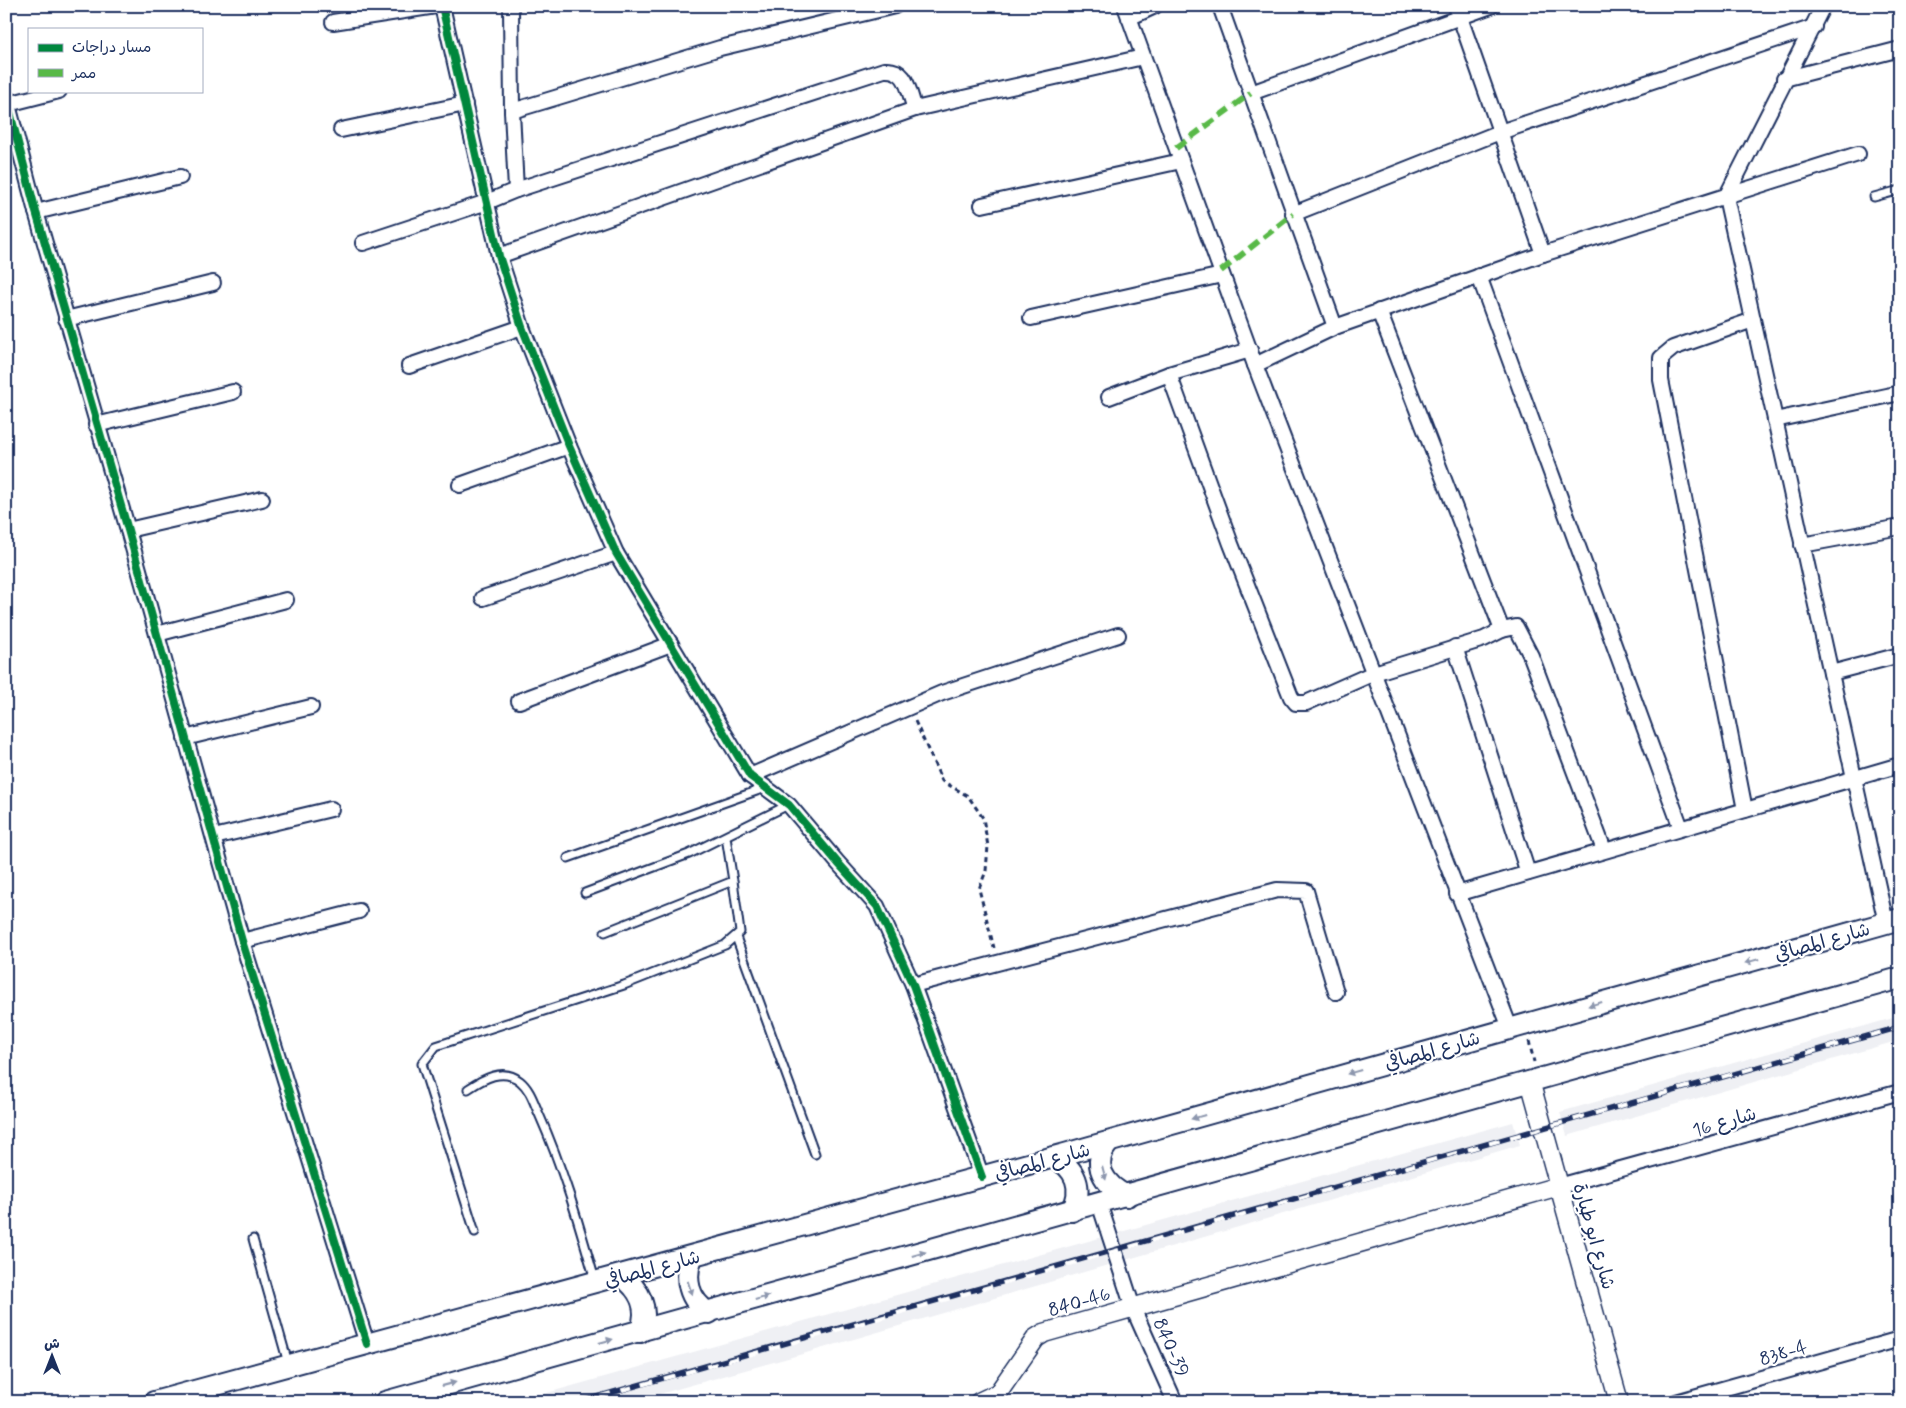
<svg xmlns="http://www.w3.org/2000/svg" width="1906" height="1408" font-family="Mynerve,'Playpen Sans Arabic',sans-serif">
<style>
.built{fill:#eff0f4}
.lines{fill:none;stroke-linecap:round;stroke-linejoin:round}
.service-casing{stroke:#1b2f5e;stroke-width:11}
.minor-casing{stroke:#1b2f5e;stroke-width:18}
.tertiary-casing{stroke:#1b2f5e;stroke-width:21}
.secondary-casing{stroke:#1b2f5e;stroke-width:24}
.path{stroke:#1b2f5e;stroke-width:3;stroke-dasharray:5 4;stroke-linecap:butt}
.service{stroke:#fff;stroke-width:7}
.minor{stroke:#fff;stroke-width:14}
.tertiary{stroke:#fff;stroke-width:18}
.secondary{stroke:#fff;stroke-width:20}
.rail-casing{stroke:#1b2f5e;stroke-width:5.5}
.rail{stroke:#fff;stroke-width:4;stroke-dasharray:11;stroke-linecap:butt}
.quiet{stroke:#58b947;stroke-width:6;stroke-dasharray:12 6;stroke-linecap:butt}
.cycleway-casing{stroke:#fff;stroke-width:11}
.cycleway{stroke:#00873e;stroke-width:8}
.oneway{fill:#8d97ae}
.labels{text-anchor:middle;stroke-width:4.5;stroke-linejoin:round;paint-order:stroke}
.street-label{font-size:19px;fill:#1b2f5e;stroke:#fff}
</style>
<rect width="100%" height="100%" fill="#fff"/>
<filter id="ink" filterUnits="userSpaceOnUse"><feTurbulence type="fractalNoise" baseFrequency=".02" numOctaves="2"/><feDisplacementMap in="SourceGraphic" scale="10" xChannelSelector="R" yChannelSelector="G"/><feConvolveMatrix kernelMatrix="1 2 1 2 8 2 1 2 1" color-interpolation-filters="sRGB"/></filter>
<g filter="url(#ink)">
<g class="built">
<polygon points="1900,1016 1900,1040 1567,1136 1560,1112"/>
<polygon points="1513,1122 1520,1145 806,1353 631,1402 515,1402"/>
</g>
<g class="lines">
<defs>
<g id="service">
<polyline points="1874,197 1900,190"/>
<polyline points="568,858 765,788"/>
<polyline points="585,893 689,854 788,805"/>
<polyline points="605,932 733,881 726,837"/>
<polyline points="736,937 815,1154"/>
<path d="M 468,1089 C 483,1079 503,1067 520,1081 C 530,1089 534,1103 539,1114 C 563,1168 579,1224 595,1280"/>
<polyline points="475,1232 422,1064 436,1046 624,985 725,945 740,932 733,881"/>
<polyline points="253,1239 288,1363"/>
</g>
<g id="minor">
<polyline points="442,6 499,256 522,327 569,446 616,553 750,776 789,805 838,863 877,906 913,985 982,1177"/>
<polyline points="1125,6 1255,365 1510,1028"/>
<polyline points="1220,6 1335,327"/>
<polyline points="1456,6 1543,254"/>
<polyline points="1823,6 1726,197 1886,923"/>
<polyline points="1129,18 1155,6"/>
<polyline points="333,22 436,6"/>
<polyline points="1784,79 1900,49"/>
<polyline points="1251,93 1491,6"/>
<polyline points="6,97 36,212 128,530 242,941 367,1344"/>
<polyline points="8,104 59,91"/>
<polyline points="512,111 720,48 895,6"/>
<polyline points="341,130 465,104"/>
<path d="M 516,190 L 884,70 C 908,68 908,91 915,109"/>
<polyline points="982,205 1181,161"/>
<polyline points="36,212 180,177"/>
<polyline points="1293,214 1500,132 1814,27"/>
<polyline points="363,243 487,202 516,190 512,111 511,6"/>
<polyline points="499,256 915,109 1143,57"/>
<polyline points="1479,276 1681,828"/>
<polyline points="1031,318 1222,275"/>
<polyline points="66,319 213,283"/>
<polyline points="1255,365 1335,327 1543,254 1858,154"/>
<polyline points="409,366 522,327"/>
<polyline points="1169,374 1231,544 1291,697 1296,703 1306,703 1374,673 1484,639 1502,630 1379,311"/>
<polyline points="1109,397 1169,374 1250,350"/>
<polyline points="1775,420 1900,393"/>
<polyline points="96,425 233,392"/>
<polyline points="460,485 569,446"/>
<polyline points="128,530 262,499"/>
<polyline points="1802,545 1900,527"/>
<polyline points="483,598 616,553"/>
<polyline points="1502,630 1516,627 1531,656 1604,850"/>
<polyline points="157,634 286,600"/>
<polyline points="1455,647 1528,873"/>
<polyline points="1831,673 1900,655"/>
<polyline points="519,701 671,644"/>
<polyline points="185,738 311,707"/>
<polyline points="750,776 942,693 1118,635"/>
<polyline points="1745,810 1661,380 1661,358 1673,348 1753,320"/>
<polyline points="214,837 331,809"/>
<polyline points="1457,894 1900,765"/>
<polyline points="242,941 359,911"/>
<polyline points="913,985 1277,890 1306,891 1336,992"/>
<polyline points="1559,1186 1900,1092"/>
<polyline points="1099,1203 1133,1308 1175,1402"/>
<polyline points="1676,1402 1900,1339"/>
</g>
<g id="tertiary">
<polyline points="1530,1081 1619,1402"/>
<polyline points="979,1402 998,1393 1036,1338 1044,1333 1559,1186"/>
</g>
<g id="secondary">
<path d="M 1109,1142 C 1090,1164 1104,1185 1127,1196"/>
<path d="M 1053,1157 C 1076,1168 1084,1188 1072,1211"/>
<path d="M 692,1257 C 684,1278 688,1300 709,1313"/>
<path d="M 621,1276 C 640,1289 650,1309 640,1332"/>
<polyline points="154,1402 1065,1154 1900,919"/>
<polyline points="385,1402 1900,978"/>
</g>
</defs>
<use href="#service" class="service-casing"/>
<use href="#minor" class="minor-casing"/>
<use href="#tertiary" class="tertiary-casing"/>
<use href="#secondary" class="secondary-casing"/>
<g class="path">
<polyline points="915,721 942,781 968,796 983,818 988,846 986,871 979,889 994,948"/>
<polyline points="1529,1041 1534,1062"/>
</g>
<use href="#service" class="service"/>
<use href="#minor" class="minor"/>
<use href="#tertiary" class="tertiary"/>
<use href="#secondary" class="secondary"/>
<defs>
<path id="rail" d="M 579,1402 C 1020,1281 1459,1150 1900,1027"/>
</defs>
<use href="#rail" class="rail-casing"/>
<use href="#rail" class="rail"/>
<g class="quiet">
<polyline points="1176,148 1251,93"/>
<polyline points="1221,271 1293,214"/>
</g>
<defs>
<g id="cycleway">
<polyline points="442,6 499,256 522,327 569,446 616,553 750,776 789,805 838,863 877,906 913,985 982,1177"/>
<polyline points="6,97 36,212 128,530 242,941 367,1344"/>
</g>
</defs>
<use href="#cycleway" class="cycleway-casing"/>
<use href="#cycleway" class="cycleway"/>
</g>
<defs><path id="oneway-solid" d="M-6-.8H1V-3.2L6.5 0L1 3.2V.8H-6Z" transform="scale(1.25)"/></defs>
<g class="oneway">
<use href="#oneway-solid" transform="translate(1752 961) rotate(164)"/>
<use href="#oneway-solid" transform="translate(1595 1004) rotate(164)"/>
<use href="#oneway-solid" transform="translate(1354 1072) rotate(164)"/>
<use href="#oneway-solid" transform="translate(1198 1117) rotate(164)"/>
<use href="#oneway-solid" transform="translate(1104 1173) rotate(75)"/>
<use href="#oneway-solid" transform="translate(919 1254) rotate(-16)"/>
<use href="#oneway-solid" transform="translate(690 1288) rotate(72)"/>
<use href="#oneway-solid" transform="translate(762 1298) rotate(-16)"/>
<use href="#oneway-solid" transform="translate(606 1341) rotate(-15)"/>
<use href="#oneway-solid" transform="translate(449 1384) rotate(-15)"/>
</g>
</g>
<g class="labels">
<g class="street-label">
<text transform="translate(1822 941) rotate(-16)" y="7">شارع المصافي</text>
<text transform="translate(1432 1050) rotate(-16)" y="7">شارع المصافي</text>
<text transform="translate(1724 1121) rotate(-16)" y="7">شارع 16</text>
<text transform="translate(1042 1161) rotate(-15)" y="7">شارع المصافي</text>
<text transform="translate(1595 1236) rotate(74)" y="7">شارع ابو طيارة</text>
<text transform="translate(652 1268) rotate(-15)" y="7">شارع المصافي</text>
<text transform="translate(1079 1301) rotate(-16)" y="7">840-46</text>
<text transform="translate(1172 1347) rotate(66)" y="7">840-39</text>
<text transform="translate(1783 1352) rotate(-16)" y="7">838-4</text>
</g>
</g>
<rect width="1906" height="1408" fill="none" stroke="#fff" stroke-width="25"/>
<rect x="12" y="12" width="1881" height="1383" fill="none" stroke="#1b2f5e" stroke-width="2" filter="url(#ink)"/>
<rect x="28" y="28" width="175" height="65" fill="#ffffff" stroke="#a4acbf"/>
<rect x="38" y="44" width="25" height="8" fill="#00873e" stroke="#a4acbf"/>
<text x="72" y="52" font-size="15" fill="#1b2f5e">مسار دراجات</text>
<rect x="38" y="69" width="25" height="8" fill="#58b947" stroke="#a4acbf"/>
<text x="72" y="78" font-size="15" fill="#1b2f5e">ممر</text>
<g transform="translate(52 1356)" stroke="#ffffff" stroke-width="4" paint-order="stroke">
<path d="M0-4L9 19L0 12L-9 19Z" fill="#1b2f5e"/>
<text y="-8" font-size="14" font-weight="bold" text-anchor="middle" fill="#1b2f5e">ش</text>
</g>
</svg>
